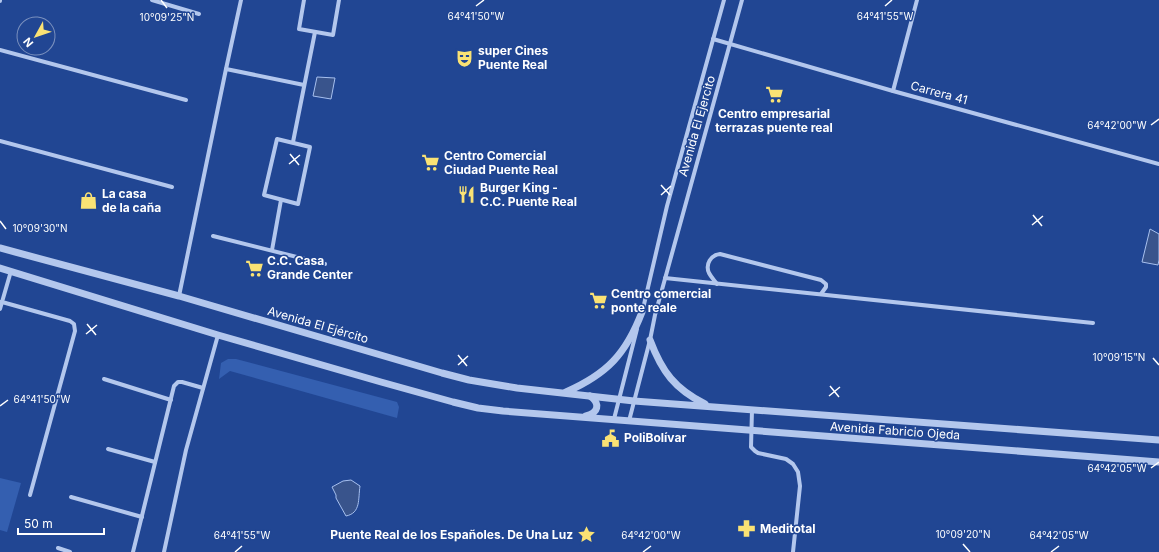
<svg xmlns="http://www.w3.org/2000/svg" width="1159" height="552" font-family="Inter,sans-serif">
<style>
.green{fill:#345fb0}
.water{fill:#39548c;stroke:#a7c0ef}
.lines{fill:none;stroke-linecap:round;stroke-linejoin:round}
.minor{stroke:#b3c7ed;stroke-width:4}
.tertiary{stroke:#b3c7ed;stroke-width:7}
.ticks{fill:none;stroke:#fff;stroke-width:1.5}
.labels{text-anchor:middle;stroke-width:3;stroke-linejoin:round;paint-order:stroke}
.poi-label{font-size:12px;font-weight:bold;fill:#fff;stroke:#214693;text-anchor:start}
.street-label{font-size:12px;fill:#fff;stroke:#214693}
.ticks-label{font-size:10px;text-anchor:middle;fill:#fff;stroke:#214693;stroke-width:3;stroke-linejoin:round;paint-order:stroke}
</style>
<rect width="100%" height="100%" fill="#214693"/>
<g class="green">
<polygon points="228,359 236,359 397,402 399,407 397,418 230,371 219,379 221,363"/>
<polygon points="0,478 21,483 7,532 0,530"/>
</g>
<g class="water">
<polygon points="317,77 335,78 331,99 313,96"/>
<polygon points="1150,229 1159,234 1159,260 1158,265 1142,262"/>
<path d="M 351,480 L 360,486 C 358,499 361,513 346,516 L 336,498 L 336,495 L 332,487 L 343,481 Z"/>
</g>
<g class="lines">
<g class="minor">
<polyline points="152,0 199,14"/>
<polyline points="304,0 299,29 333,35 339,0"/>
<polyline points="0,1 0,0"/>
<polyline points="713,39 893,91 1159,164"/>
<polyline points="0,50 186,100"/>
<polyline points="226,69 304,85"/>
<polyline points="893,91 917,0"/>
<polygon points="277,139 310,147 298,204 264,195"/>
<polyline points="0,141 172,187"/>
<polyline points="293,142 315,32"/>
<polyline points="213,236 325,264"/>
<polyline points="272,250 281,200"/>
<polyline points="11,271 2,302 70,321 74,324 75,331 30,495"/>
<polyline points="665,278 1093,323"/>
<path d="M 717,284 C 714,280 711,277 709,273 C 705,264 711,255 720,254 L 821,280 L 826,284 L 826,287 L 821,294"/>
<polyline points="179,296 226,69 241,0"/>
<polyline points="0,302 2,302 0,309"/>
<polyline points="642,313 667,206 724,0"/>
<polyline points="104,379 171,400"/>
<polyline points="752,410 751,447 755,451 758,453 786,459 793,464 798,472 800,486 793,552"/>
<polyline points="614,419 637,329"/>
<polyline points="629,421 650,340 655,315 742,0"/>
<polyline points="108,449 155,462"/>
<polyline points="71,497 142,517"/>
<polyline points="58,548 70,552"/>
<polyline points="133,552 174,386 178,382 182,382 203,388"/>
<polyline points="164,552 186,450 218,335"/>
</g>
<g class="tertiary">
<polyline points="0,248 179,296 442,373 469,380 517,388 634,401 1159,440"/>
<polyline points="0,268 218,335 381,382 453,402 478,408 503,411 1159,462"/>
<path d="M 650,340 C 662,372 675,389 705,404"/>
<path d="M 566,392 C 607,374 626,354 642,312"/>
<path d="M 586,416 C 598,413 601,404 590,396"/>
</g>
</g>
<path class="ticks" d="M 161,0 L 167,8M 476,6 L 484,0M 885,6 L 892,0M 1151,125 L 1159,119M 290,154 L 299,165M 289,164 L 300,155M 661,185 L 670,195M 661,195 L 671,186M 1033,215 L 1042,226M 0,221 L 6,229M 1032,225 L 1043,216M 87,324 L 96,335M 86,334 L 97,325M 458,355 L 467,366M 1153,358 L 1159,365M 458,365 L 468,356M 830,386 L 839,397M 829,396 L 840,387M 0,406 L 8,400M 1151,468 L 1159,462M 963,544 L 970,552M 235,552 L 242,546M 643,552 L 651,546M 1051,552 L 1059,546"/>
<defs>
<symbol id="theatre-bare" viewBox="-9 -9 18 18"><path d="M-5-5.5Q0-4 5-5.5V0Q5 5 0 6Q-5 5-5 0ZM-3.3-2.5H-1v1.5H-3.3ZM1-2.5H3.3v1.5H1ZM-2.8 1Q0 5.5 2.8 1Z" fill="#fae274" stroke="#214693" stroke-width="2.5" paint-order="stroke"/></symbol>
<symbol id="supermarket-bare" viewBox="-9 -9 18 18"><path d="M-6-5.5h2.5l.6 2H6L4.5 2H-2.5L-4.4-4H-6ZM-1.5 3.2a1.3 1.3 0 1 0 .1 0ZM3 3.2a1.3 1.3 0 1 0 .1 0Z" fill="#fae274" stroke="#214693" stroke-width="2.5" paint-order="stroke"/></symbol>
<symbol id="restaurant-bare" viewBox="-9 -9 18 18"><path d="M-5-6h1v4h1v-4h1v4h1v-4h1v5L-1.5 .5V6h-2V.5L-5-1ZM5-6V6H3V1.5H1.5Q1.5-4 5-6Z" fill="#fae274" stroke="#214693" stroke-width="2.5" paint-order="stroke"/></symbol>
<symbol id="shop-bare" viewBox="-9 -9 18 18"><path d="M-5-2.5h2.3a2.7 3.5 0 0 1 5.4 0H5L5.5 6h-11ZM-1.5-2.5h3a1.5 2.3 0 0 0-3 0Z" fill="#fae274" stroke="#214693" stroke-width="2.5" paint-order="stroke"/></symbol>
<symbol id="civic-bare" viewBox="-9 -9 18 18"><path d="M-.6-6.5H3V-4.5H.6V-3L4-1V1h2V6H-6V1h2V-1L-.6-3ZM-1.2 2.5V6h2.4V2.5Z" fill="#fae274" stroke="#214693" stroke-width="2.5" paint-order="stroke"/></symbol>
<symbol id="pharmacy-bare" viewBox="-9 -9 18 18"><path d="M-2-6h4v4h4v4h-4v4h-4v-4h-4v-4h4Z" fill="#fae274" stroke="#214693" stroke-width="2.5" paint-order="stroke"/></symbol>
<symbol id="sight-bare" viewBox="-9 -9 18 18"><path d="M0-6L1.8-2.2L6-1.7L2.9 1.2L3.7 5.4L0 3.3L-3.7 5.4L-2.9 1.2L-6-1.7L-1.8-2.2Z" fill="#fae274" stroke="#214693" stroke-width="2.5" paint-order="stroke"/></symbol>
</defs>
<g fill-rule="evenodd">
<use href="#theatre-bare" x="452" y="46" width="25" height="25"/>
<use href="#supermarket-bare" x="762" y="82" width="25" height="25"/>
<use href="#supermarket-bare" x="418" y="150" width="25" height="25"/>
<use href="#restaurant-bare" x="454" y="182" width="25" height="25"/>
<use href="#shop-bare" x="76" y="188" width="25" height="25"/>
<use href="#supermarket-bare" x="242" y="256" width="25" height="25"/>
<use href="#supermarket-bare" x="586" y="288" width="25" height="25"/>
<use href="#civic-bare" x="598" y="426" width="25" height="25"/>
<use href="#pharmacy-bare" x="734" y="516" width="25" height="25"/>
<use href="#sight-bare" x="574" y="522" width="25" height="25"/>
</g>
<g class="labels">
<g class="poi-label">
<text x="478" y="55">super Cines<tspan x="478" dy="14">Puente Real</tspan></text>
<text x="774" y="118" text-anchor="middle">Centro empresarial<tspan x="774" dy="14">terrazas puente real</tspan></text>
<text x="444" y="160">Centro Comercial<tspan x="444" dy="14">Ciudad Puente Real</tspan></text>
<text x="480" y="192">Burger King -<tspan x="480" dy="14">C.C. Puente Real</tspan></text>
<text x="102" y="198">La casa<tspan x="102" dy="14">de la caña</tspan></text>
<text x="267" y="265">C.C. Casa<tspan x="267" dy="14">Grande Center</tspan></text>
<text x="611" y="298">Centro comercial<tspan x="611" dy="14">ponte reale</tspan></text>
<text x="624" y="442">PoliBolívar</text>
<text x="760" y="533">Meditotal</text>
<text x="573" y="539" text-anchor="end">Puente Real de los Españoles. De Una Luz</text>
</g>
<g class="street-label">
<text transform="translate(939 93) rotate(15)" y="4">Carrera 41</text>
<text transform="translate(697 126) rotate(-74)" y="4">Avenida El Ejercito</text>
<text transform="translate(318 325) rotate(16)" y="4">Avenida El Ejército</text>
<text transform="translate(895 431) rotate(4)" y="4">Avenida Fabricio Ojeda</text>
</g>
</g>
<g class="ticks-label">
<text x="476" y="20">64°41'50"W</text>
<text x="885" y="20">64°41'55"W</text>
<text x="167" y="21">10°09'25"N</text>
<text x="1117" y="129">64°42'00"W</text>
<text x="40" y="232">10°09'30"N</text>
<text x="1119" y="361">10°09'15"N</text>
<text x="42" y="403">64°41'50"W</text>
<text x="1117" y="472">64°42'05"W</text>
<text x="963" y="538">10°09'20"N</text>
<text x="242" y="539">64°41'55"W</text>
<text x="651" y="539">64°42'00"W</text>
<text x="1059" y="539">64°42'05"W</text>
</g>
<g transform="translate(36 36) rotate(230)"><circle r="19" fill="#214693" stroke="#7a90be"/>
<path d="M0-3L7 15L0 10L-7 15Z" fill="#fae274"/>
<text y="-6" font-size="11" font-weight="bold" text-anchor="middle" fill="#ffffff">N</text>
</g>
<path d="M18 528v6h86v-6" fill="none" stroke="#ffffff" stroke-width="2"/>
<text x="24" y="528" font-size="12" fill="#ffffff" stroke="#214693" stroke-width="3" paint-order="stroke">50 m</text>
</svg>
